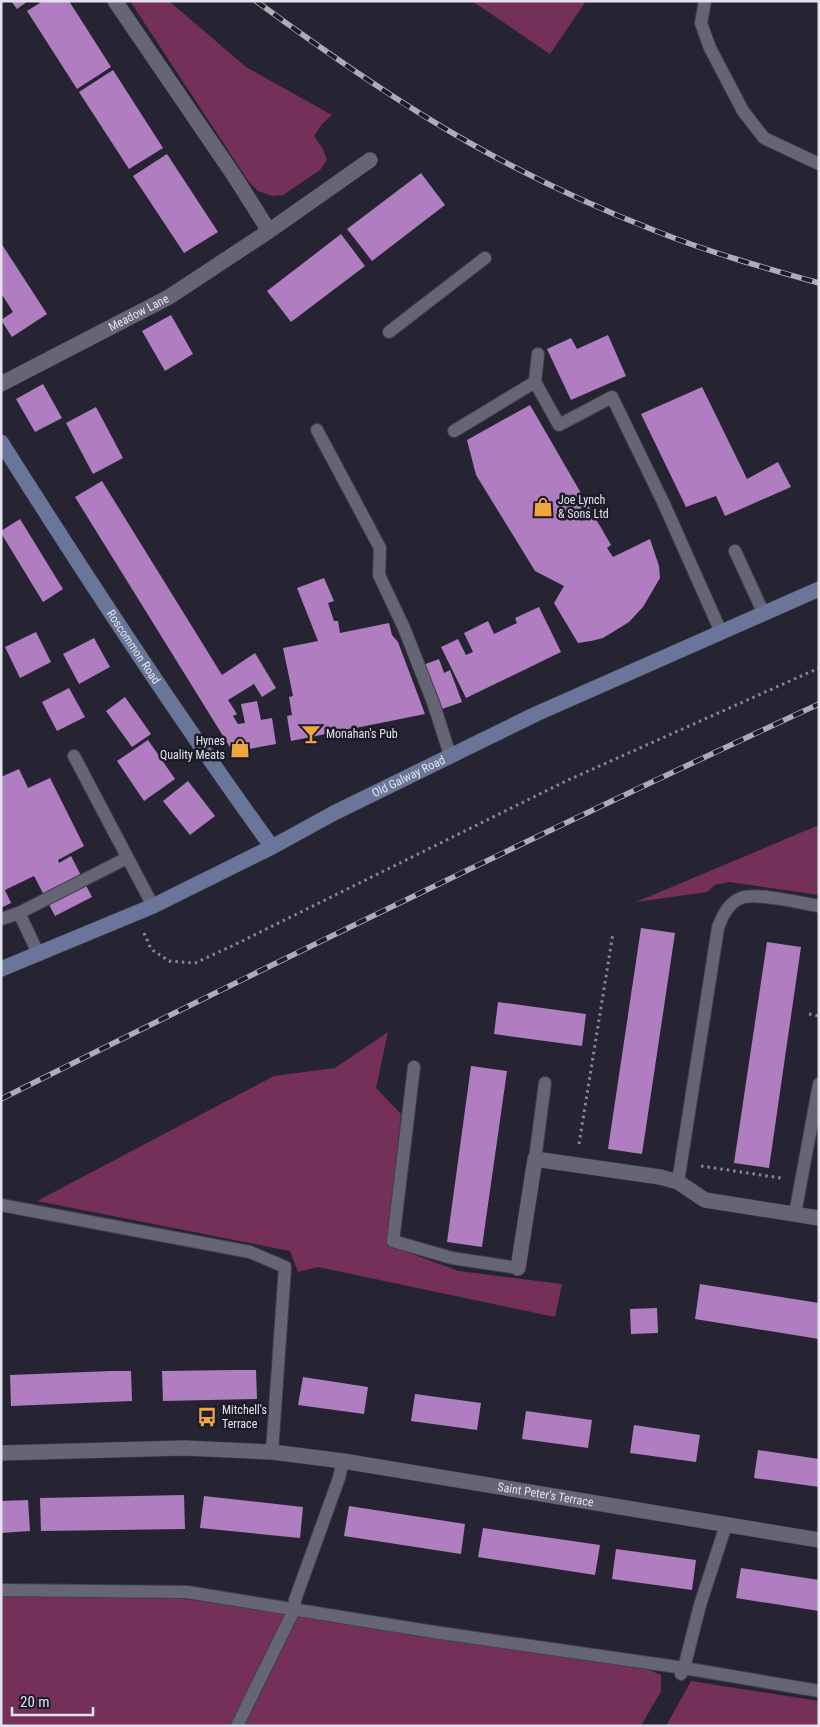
<svg xmlns="http://www.w3.org/2000/svg" width="820" height="1727" font-family="'Roboto Condensed',sans-serif">
<style>
.green{fill:#743058}
.building{fill:#b07dc0}
.lines{fill:none;stroke-linecap:round;stroke-linejoin:round}
.lane-casing{stroke:#42404c;stroke-width:14}
.street-casing{stroke:#42404c;stroke-width:16}
.secondary-casing{stroke:#42404c;stroke-width:16}
.path{stroke:#888692;stroke-width:3;stroke-dasharray:2.5 4;stroke-linecap:butt}
.lane{stroke:#666575;stroke-width:12}
.street{stroke:#666575;stroke-width:15}
.secondary{stroke:#69769a;stroke-width:15}
.rail-casing{stroke:#adacb7;stroke-width:5.5}
.rail{stroke:#1c1b28;stroke-width:4;stroke-dasharray:11;stroke-linecap:butt}
.labels{text-anchor:middle;stroke-width:5;stroke-linejoin:round;paint-order:stroke}
.street-label{font-size:12px;fill:#e3e2ec;stroke:#1c1b28}
.poi-label{font-size:12px;fill:#e3e2ec;stroke:#1c1b28;text-anchor:start}
</style>
<rect width="100%" height="100%" fill="#262432"/>
<g class="green">
<polygon points="130,1 169,1 246,67 332,115 322,124 314,136 323,149 327,160 320,170 283,195 272,196 258,191 249,182"/>
<polygon points="472,1 586,1 550,54"/>
<polygon points="819,825 819,895 729,882 715,885 707,892 636,902"/>
<polygon points="388,1032 376,1088 401,1114 387,1245 459,1271 562,1284 555,1317 318,1267 298,1272 290,1251 37,1201 274,1076 335,1068"/>
<polygon points="126,1592 274,1610 647,1669 661,1675 661,1691 641,1726 1,1726 1,1594"/>
<polygon points="691,1681 819,1701 819,1726 666,1726"/>
</g>
<g class="building">
<polygon points="11,1 28,1 17,9"/>
<polygon points="43,1 69,1 111,67 77,89 27,11"/>
<polygon points="113,70 163,148 129,169 79,92"/>
<polygon points="167,154 218,232 184,253 133,176"/>
<polygon points="421,173 445,205 372,261 347,229"/>
<polygon points="341,234 365,266 291,322 267,291"/>
<polygon points="1,243 47,314 12,337 1,320 13,312 1,293"/>
<polygon points="171,315 193,354 165,371 142,331"/>
<polygon points="608,335 626,376 571,400 547,349 571,338 577,349"/>
<polygon points="43,384 62,418 35,432 16,399"/>
<polygon points="702,387 747,479 778,462 791,487 725,516 716,496 686,507 641,414"/>
<polygon points="530,405 611,545 607,548 613,557 650,539 659,566 660,578 643,607 629,622 603,638 591,641 578,643 554,603 564,586 535,571 476,475 467,440"/>
<polygon points="96,407 123,458 93,474 66,423"/>
<polygon points="102,481 222,675 255,653 276,688 262,697 254,684 228,700 237,714 233,716 238,724 245,723 241,704 257,701 261,720 272,718 276,744 233,752 75,497"/>
<polygon points="20,519 63,589 43,602 1,533 1,531"/>
<polygon points="324,578 334,601 328,603 334,621 338,621 340,633 389,623 392,635 398,642 425,714 291,741 287,716 292,715 289,697 293,696 283,648 318,641 297,588"/>
<polygon points="539,607 561,652 466,698 441,647 458,639 466,655 473,652 464,633 488,621 494,634 517,623 515,618"/>
<polygon points="36,632 51,662 20,678 5,647"/>
<polygon points="94,638 110,667 79,684 63,654"/>
<polygon points="439,659 444,673 450,670 462,702 439,710 423,665"/>
<polygon points="69,688 85,717 57,731 42,702"/>
<polygon points="125,697 151,734 132,747 106,711"/>
<polygon points="148,740 175,779 144,801 117,761"/>
<polygon points="19,769 28,788 50,778 84,846 58,860 59,863 71,856 92,897 55,916 34,876 5,890 11,903 1,908 1,777"/>
<polygon points="188,781 215,816 190,835 163,801"/>
<polygon points="641,928 675,933 642,1154 608,1149"/>
<polygon points="767,942 801,947 769,1168 734,1163"/>
<polygon points="498,1002 586,1014 582,1046 494,1034"/>
<polygon points="471,1066 507,1071 482,1247 447,1242"/>
<polygon points="700,1284 819,1303 819,1339 695,1319"/>
<polygon points="657,1308 658,1333 631,1334 630,1309"/>
<polygon points="233,1370 256,1370 257,1399 163,1401 162,1371"/>
<polygon points="111,1371 131,1371 132,1401 11,1406 10,1375"/>
<polygon points="303,1377 368,1387 364,1414 298,1405"/>
<polygon points="415,1394 481,1403 477,1430 411,1421"/>
<polygon points="526,1411 592,1420 588,1448 522,1439"/>
<polygon points="634,1425 700,1435 696,1462 630,1453"/>
<polygon points="758,1450 819,1459 819,1487 754,1478"/>
<polygon points="184,1495 185,1529 41,1531 40,1498"/>
<polygon points="204,1496 303,1507 300,1538 200,1528"/>
<polygon points="28,1500 30,1531 1,1533 1,1501"/>
<polygon points="349,1506 465,1524 461,1554 344,1536"/>
<polygon points="483,1528 600,1545 595,1575 478,1557"/>
<polygon points="616,1549 696,1560 692,1590 612,1579"/>
<polygon points="741,1568 819,1580 819,1611 736,1598"/>
</g>
<g class="lines">
<defs>
<g id="lane">
<polyline points="705,1 701,23 710,48 743,111 764,138 819,164"/>
<polyline points="389,332 485,258"/>
<polyline points="538,354 535,382 559,425 612,397 664,504 721,632"/>
<polyline points="317,430 380,548 379,575 404,628 433,702 450,755"/>
<polyline points="454,431 535,382"/>
<polyline points="735,551 764,614"/>
<polyline points="74,756 153,906"/>
<polyline points="19,913 39,955"/>
<polyline points="1,919 19,913 127,858"/>
<polyline points="414,1067 393,1241 452,1258 518,1268"/>
<polyline points="535,1159 545,1083"/>
<path d="M 678,1182 L 718,928 C 722,916 728,903 741,898 C 756,892 801,903 819,906"/>
<polyline points="1,1205 250,1252 285,1267 272,1452"/>
<polyline points="795,1214 819,1084"/>
<polyline points="1,1590 187,1592 434,1632 684,1668 819,1691"/>
<polyline points="681,1674 684,1668 700,1605 726,1525"/>
<polyline points="237,1726 295,1608 295,1600 339,1478 343,1461"/>
</g>
<g id="street">
<polyline points="115,1 235,177 269,231"/>
<path id="s1" d="M 1,384 L 169,297 L 269,231 L 370,160"/>
<polyline points="518,1268 535,1159 660,1177 678,1182 705,1200 819,1218"/>
<path id="s2" d="M 1,1453 L 184,1448 L 272,1452 L 343,1461 L 819,1540"/>
</g>
<g id="secondary">
<path id="s3" d="M 1,442 C 88,580 177,716 272,847"/>
<path id="s4" d="M 1,969 L 153,906 L 272,847 L 334,813 L 536,714 L 819,589"/>
</g>
</defs>
<use href="#lane" class="lane-casing"/>
<use href="#street" class="street-casing"/>
<use href="#secondary" class="secondary-casing"/>
<g class="path">
<polyline points="144,933 151,949 169,961 195,963 232,946 566,781 819,668"/>
<polyline points="809,1014 819,1016"/>
<polyline points="579,1144 613,933"/>
<polyline points="701,1166 781,1178"/>
</g>
<use href="#lane" class="lane"/>
<use href="#street" class="street"/>
<use href="#secondary" class="secondary"/>
<defs>
<g id="rail">
<path d="M 256,1 C 324,51 394,100 468,142 C 528,176 592,206 656,231 C 708,252 765,268 819,283"/>
<path d="M 1,1099 C 272,964 544,831 819,704"/>
</g>
</defs>
<use href="#rail" class="rail-casing"/>
<use href="#rail" class="rail"/>
</g>
<defs>
<symbol id="shop-bare" viewBox="-9 -9 18 18"><path d="M-5-2.5h2.3a2.7 3.5 0 0 1 5.4 0H5L5.5 6h-11ZM-1.5-2.5h3a1.5 2.3 0 0 0-3 0Z" fill="#f0a63f" stroke="#1c1b28" stroke-width="2.5" paint-order="stroke"/></symbol>
<symbol id="bar-bare" viewBox="-9 -9 18 18"><path d="M-6-5H6L.8 .8V4.5H3.5V6h-7V4.5H-.8V.8Z" fill="#f0a63f" stroke="#1c1b28" stroke-width="2.5" paint-order="stroke"/></symbol>
<symbol id="bus-bare" viewBox="-9 -9 18 18"><path d="M-5-6H5V4H4V6H2V4H-2V6H-4V4H-5ZM-3.5-4V0h7V-4ZM-3.5 1.2v1.5H-2V1.2ZM2 1.2v1.5H3.5V1.2Z" fill="#f0a63f" stroke="#1c1b28" stroke-width="2.5" paint-order="stroke"/></symbol>
</defs>
<g fill-rule="evenodd">
<use href="#shop-bare" x="529" y="493" width="28" height="28"/>
<use href="#bar-bare" x="297" y="720" width="28" height="28"/>
<use href="#shop-bare" x="226" y="734" width="28" height="28"/>
<use href="#bus-bare" x="193" y="1403" width="28" height="28"/>
</g>
<g class="labels">
<g class="street-label">
<text dy="4" stroke="none"><textPath href="#s1" startOffset="155">Meadow Lane</textPath></text>
<text dy="4" stroke="none"><textPath href="#s3" startOffset="244">Roscommon Road</textPath></text>
<text dy="4" stroke="none"><textPath href="#s4" startOffset="451">Old Galway Road</textPath></text>
<text dy="4" stroke="none"><textPath href="#s2" startOffset="548">Saint Peter's Terrace</textPath></text>
</g>
<g class="poi-label">
<text x="558" y="504">Joe Lynch<tspan x="558" dy="14">&amp; Sons Ltd</tspan></text>
<text x="326" y="738">Monahan's Pub</text>
<text x="225" y="745" text-anchor="end">Hynes<tspan x="225" dy="14">Quality Meats</tspan></text>
<text x="222" y="1414">Mitchell's<tspan x="222" dy="14">Terrace</tspan></text>
</g>
</g>
<rect width="820" height="1727" fill="none" stroke="#e3e2ec" stroke-width="5"/>
<path d="M12 1707v8h81v-8" fill="none" stroke="#e3e2ec" stroke-width="2.5"/>
<text x="20" y="1707" font-size="15" fill="#e3e2ec" stroke="#1c1b28" stroke-width="4" paint-order="stroke">20 m</text>
</svg>
